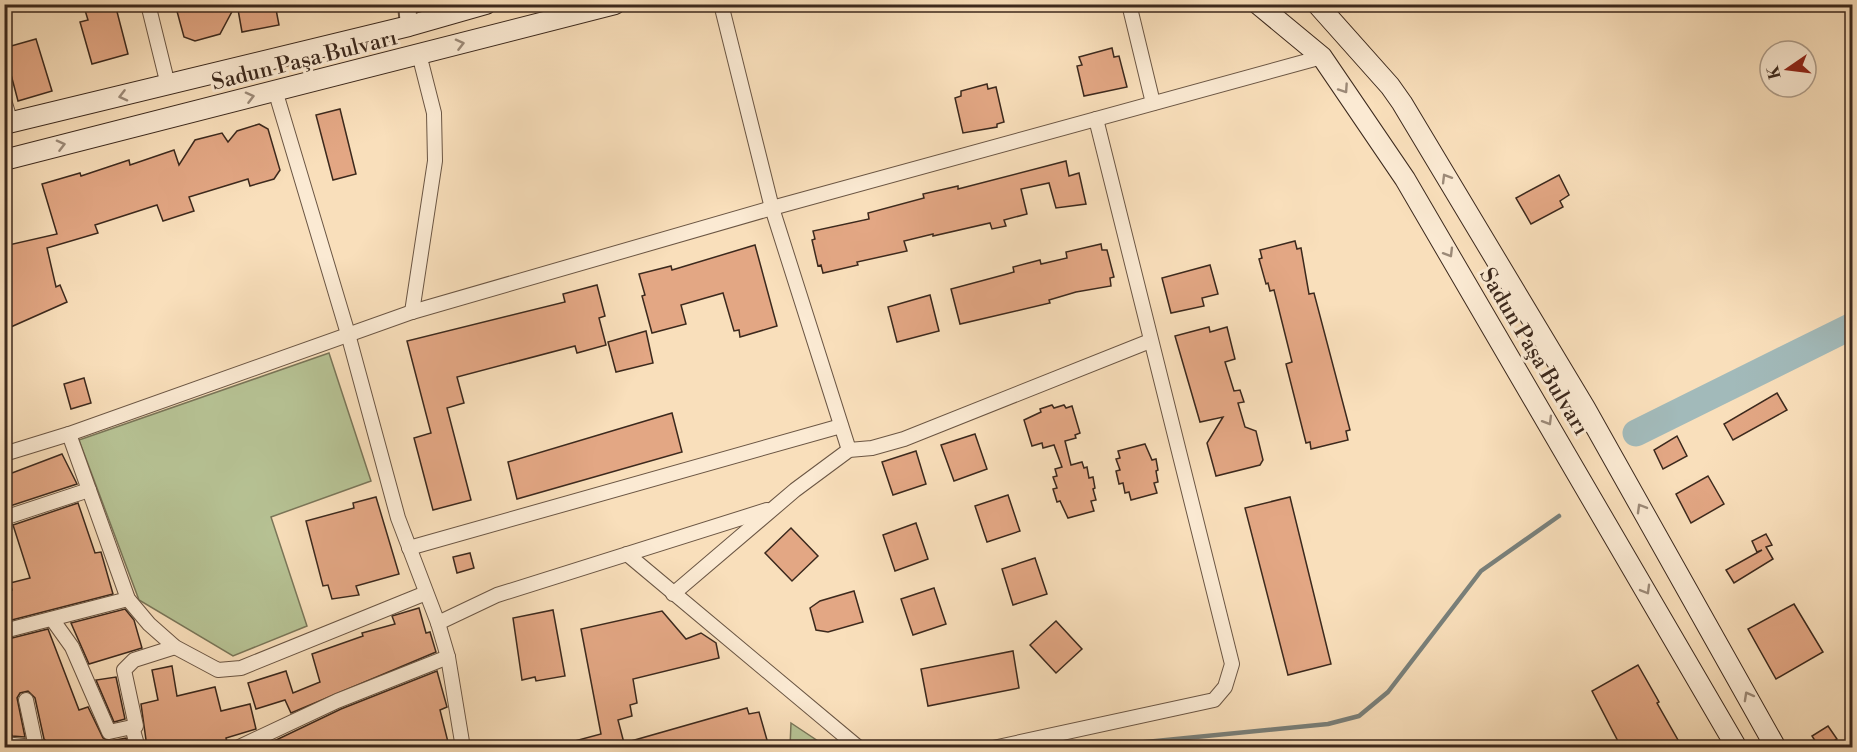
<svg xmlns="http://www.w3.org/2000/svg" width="1857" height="752" font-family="'Libre Bodoni',serif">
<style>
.green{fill:#b7c395;stroke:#7a7659;stroke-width:1.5}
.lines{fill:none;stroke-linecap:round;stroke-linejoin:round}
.stream{stroke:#79807b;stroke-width:4.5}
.river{stroke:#a2baba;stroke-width:27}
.building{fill:#e3a784;stroke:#3c291d;stroke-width:1.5}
.minor-casing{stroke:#6b5644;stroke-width:16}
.tertiary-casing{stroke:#6b5644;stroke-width:20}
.secondary-casing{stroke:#3c291d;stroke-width:22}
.minor{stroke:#fbead3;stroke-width:14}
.tertiary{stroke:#fbead3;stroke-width:16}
.secondary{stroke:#fbead3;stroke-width:20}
.oneway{stroke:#9c8a78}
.labels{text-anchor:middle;stroke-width:6;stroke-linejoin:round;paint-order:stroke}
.street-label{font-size:22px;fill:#3c291d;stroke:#fbead3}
</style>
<rect width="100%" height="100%" fill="#f9dfbb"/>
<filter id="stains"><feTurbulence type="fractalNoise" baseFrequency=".00333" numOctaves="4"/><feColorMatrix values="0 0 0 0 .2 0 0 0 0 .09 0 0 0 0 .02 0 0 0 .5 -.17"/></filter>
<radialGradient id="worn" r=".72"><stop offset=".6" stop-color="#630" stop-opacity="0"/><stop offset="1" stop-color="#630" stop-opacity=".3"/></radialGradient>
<g class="green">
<polygon points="329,353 371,481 271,517 307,626 233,656 139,600 79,440"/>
<polygon points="791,723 827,747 790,747"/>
</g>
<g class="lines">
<polyline class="stream" points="1095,747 1328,724 1359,716 1388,692 1481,571 1559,516"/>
<polyline class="river" points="1636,433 1852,326"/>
</g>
<g class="building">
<polygon points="92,4 115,4 128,54 92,64 80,22 88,20 84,7"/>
<polygon points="175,4 236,4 220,34 195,41 184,37"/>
<polygon points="237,4 275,4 279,25 242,32"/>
<polygon points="36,39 52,91 18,101 4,48"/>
<polygon points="1112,48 1114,57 1119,56 1127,87 1084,96 1077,66 1082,65 1079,57"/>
<polygon points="987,84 988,89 996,87 1004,122 997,124 997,127 963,133 955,98 961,96 961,91"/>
<polygon points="340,109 356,174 333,180 316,115"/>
<polygon points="259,124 268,129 280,170 274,179 250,186 248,179 189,197 194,211 163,221 157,205 95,225 98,233 47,248 56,287 60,285 67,302 4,330 4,246 57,234 42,184 80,173 81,176 129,160 130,165 174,150 179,165 195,140 222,133 228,142 237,131"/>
<polygon points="1066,161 1069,176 1079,173 1086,204 1056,208 1049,183 1021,189 1027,214 1004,220 1006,226 992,229 990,223 933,236 933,234 904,241 907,251 857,262 858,265 823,273 821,265 818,266 812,240 815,239 813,231 869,219 868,213 924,198 923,194 958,186 958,189"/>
<polygon points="1559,175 1569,195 1560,201 1563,207 1531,224 1516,198"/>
<polygon points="1295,241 1297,249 1301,248 1309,294 1314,293 1350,430 1346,431 1348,440 1311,449 1310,442 1306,443 1286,364 1292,362 1274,290 1270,291 1268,283 1266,284 1259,259 1262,258 1260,250"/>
<polygon points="1101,244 1102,250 1107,250 1114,277 1110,278 1111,286 1076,292 1049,300 1050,303 960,324 951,289 1007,274 1014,272 1013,267 1040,260 1041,264 1067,258 1066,252"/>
<polygon points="755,245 777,326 740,337 739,330 734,331 723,293 681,305 686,324 652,333 642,296 645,295 639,274 671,266 672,270"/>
<polygon points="1210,265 1218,294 1202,298 1204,306 1171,313 1162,278"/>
<polygon points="597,285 605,316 599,318 606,345 577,353 575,346 457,377 464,403 447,408 471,500 433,510 414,438 431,433 407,341 565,302 563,294"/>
<polygon points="930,295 939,331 897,342 888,307"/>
<polygon points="1209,327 1210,332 1227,327 1235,359 1225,362 1234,391 1240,390 1244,402 1238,403 1245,427 1256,431 1263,460 1260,465 1216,476 1207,443 1223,417 1200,422 1175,336"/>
<polygon points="646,331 653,363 616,372 608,342"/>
<polygon points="84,378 91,403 71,409 64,384"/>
<polygon points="1777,393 1787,410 1733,440 1724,424"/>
<polygon points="1052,405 1054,408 1064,405 1066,408 1072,406 1080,433 1075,435 1076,438 1065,441 1071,465 1082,462 1084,468 1087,467 1089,478 1093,477 1095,488 1093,489 1096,500 1091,501 1094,511 1068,518 1060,501 1057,502 1053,489 1057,488 1053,477 1057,476 1055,469 1062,467 1054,445 1043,448 1042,443 1032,446 1024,420 1041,412 1040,409"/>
<polygon points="672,413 682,452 517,499 508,462"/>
<polygon points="975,434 987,469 954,481 941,445"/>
<polygon points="1677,436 1687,456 1663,469 1654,450"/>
<polygon points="1145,444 1152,460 1156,459 1158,470 1156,471 1158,482 1154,483 1157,493 1131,500 1129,492 1125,493 1123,483 1119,484 1116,471 1120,470 1116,459 1120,458 1118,451"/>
<polygon points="916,451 926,484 893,495 882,462"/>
<polygon points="62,454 77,484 4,508 4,476"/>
<polygon points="1708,476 1724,504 1691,523 1676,494"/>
<polygon points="1008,495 1020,531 987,542 975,506"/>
<polygon points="376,497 399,574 356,586 359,595 332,599 328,585 323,586 306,521 354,508 353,503"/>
<polygon points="1290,497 1331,664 1288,675 1245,508"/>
<polygon points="78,503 95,553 101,552 113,594 4,622 4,592 12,590 10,583 30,578 13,525"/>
<polygon points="916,523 928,559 895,571 883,535"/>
<polygon points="791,528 818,556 792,581 765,553"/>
<polygon points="1766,534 1772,545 1766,547 1773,559 1734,583 1726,570 1762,550 1757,552 1752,541"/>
<polygon points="470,553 474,568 457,573 453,557"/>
<polygon points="1035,558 1047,594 1013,605 1002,569"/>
<polygon points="934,588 946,624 913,635 901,599"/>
<polygon points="854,591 863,622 828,632 816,630 810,608 820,601"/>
<polygon points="1794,604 1823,652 1776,679 1748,629"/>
<polygon points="419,608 426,633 430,632 436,652 291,713 285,700 256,709 248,683 286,671 293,693 320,682 312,654 363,636 362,633 395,624 392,616"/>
<polygon points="125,609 134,620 142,648 89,664 71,623"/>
<polygon points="553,610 565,676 536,681 535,677 522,680 513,618"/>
<polygon points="662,611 686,639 701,633 716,643 719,658 633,679 637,703 630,705 632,716 618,720 624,743 747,708 749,714 759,712 769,747 567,747 567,743 601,734 581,629"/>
<polygon points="1056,621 1082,649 1056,673 1030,645"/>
<polygon points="48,629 79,710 88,707 103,738 110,741 126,738 128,747 64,747 63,743 51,745 44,739 35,698 28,691 20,693 17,698 25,737 12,736 4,711 4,640"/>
<polygon points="1013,651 1019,688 928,706 921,669"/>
<polygon points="1638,665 1659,702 1657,703 1682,747 1621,747 1592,691"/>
<polygon points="172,666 177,696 215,687 221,711 250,704 256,729 226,738 228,747 147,747 141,704 158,700 152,670"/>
<polygon points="437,671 447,707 440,710 448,742 440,743 441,747 274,747 274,741 341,709"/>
<polygon points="116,677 125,719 114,722 96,680"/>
<polygon points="1828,726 1837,739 1824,747 1819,747 1812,736"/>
</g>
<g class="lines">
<defs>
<g id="minor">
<polyline points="148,4 168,85"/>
<polyline points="721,4 772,208 849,450"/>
<polyline points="1129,4 1153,103"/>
<polyline points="275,90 348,334 398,518 438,623 448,657 463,748"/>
<polyline points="4,100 11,123"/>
<polyline points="412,312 435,161 434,113 419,54"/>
<polyline points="69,434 128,599 149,624 175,647 218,670 241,668 426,593"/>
<polyline points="4,454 69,434 412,312 772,208 1322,57"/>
<polyline points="4,518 89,490"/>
<polyline points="409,548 841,426"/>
<polyline points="627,554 859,748"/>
<polyline points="673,594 795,490 849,450 872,448 904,439 1150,341"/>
<polyline points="52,619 72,647 109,732 132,727 138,748"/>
<polyline points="438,623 497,595 767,510"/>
<polyline points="4,631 128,599"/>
<polyline points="26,700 36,747"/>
<polyline points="132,727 136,726 124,670 134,660 175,647"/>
<polyline points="4,744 43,748"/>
<polyline points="237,748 337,701 448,657"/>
<polyline points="993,748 1214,700 1225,687 1232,664 1096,119"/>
</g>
<polyline id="tertiary" points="407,4 409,26"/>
<g id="secondary">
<polyline points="1258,4 1322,57 1405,179 1737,748"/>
<polyline points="1317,4 1390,86 1402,103 1585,408 1776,748"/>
<polyline points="4,124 409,26 486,4"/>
<polyline points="4,160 615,4"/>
</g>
</defs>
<use href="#minor" class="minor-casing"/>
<use href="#tertiary" class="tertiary-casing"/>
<use href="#secondary" class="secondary-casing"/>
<use href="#minor" class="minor"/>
<use href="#tertiary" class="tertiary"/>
<use href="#secondary" class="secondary"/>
</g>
<defs><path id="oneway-chevron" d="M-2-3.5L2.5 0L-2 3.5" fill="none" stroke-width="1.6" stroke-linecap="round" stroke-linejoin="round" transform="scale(1.5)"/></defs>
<g class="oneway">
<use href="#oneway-chevron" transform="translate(460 44) rotate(-14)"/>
<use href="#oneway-chevron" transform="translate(1344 89) rotate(56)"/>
<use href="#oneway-chevron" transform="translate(123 96) rotate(166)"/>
<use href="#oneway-chevron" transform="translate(250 97) rotate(-14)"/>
<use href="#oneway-chevron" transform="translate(61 145) rotate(-14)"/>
<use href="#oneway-chevron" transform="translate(1446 178) rotate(-121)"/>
<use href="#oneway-chevron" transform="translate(1449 253) rotate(59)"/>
<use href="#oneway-chevron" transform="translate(1548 421) rotate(59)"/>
<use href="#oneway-chevron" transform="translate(1641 508) rotate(-120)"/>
<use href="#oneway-chevron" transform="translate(1646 590) rotate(60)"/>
<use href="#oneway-chevron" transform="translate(1748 696) rotate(-119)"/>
</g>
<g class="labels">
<g class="street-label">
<text transform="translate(304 59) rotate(-14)" y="8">Sadun Paşa Bulvarı</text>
<text transform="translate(1535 351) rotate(59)" y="8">Sadun Paşa Bulvarı</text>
</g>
</g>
<rect width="1857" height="752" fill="none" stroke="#f9dfbb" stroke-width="24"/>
<rect x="6" y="6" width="1845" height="740" fill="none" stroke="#3c291d" stroke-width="3"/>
<rect x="12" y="12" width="1833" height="728" fill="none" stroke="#3c291d" stroke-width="1.5"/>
<g transform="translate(1788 69) rotate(256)"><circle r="28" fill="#fbead3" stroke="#af9d8a" stroke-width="1.5"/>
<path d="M0-4.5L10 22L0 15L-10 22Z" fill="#8f2418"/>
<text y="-9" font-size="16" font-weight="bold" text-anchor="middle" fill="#3c291d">K</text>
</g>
<rect width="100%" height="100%" filter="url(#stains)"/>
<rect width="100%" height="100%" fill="url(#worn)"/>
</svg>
